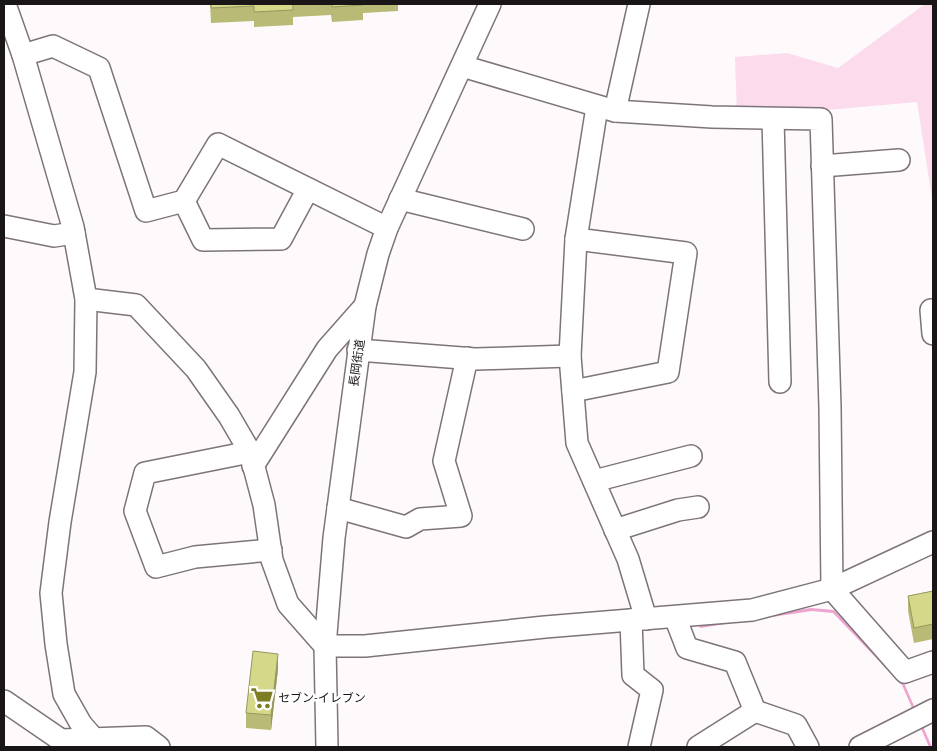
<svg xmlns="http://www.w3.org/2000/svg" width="937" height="751" font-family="'Source Serif 4','Noto Sans JP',serif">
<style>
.green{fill:#fbdbec}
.water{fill:#eea5cf}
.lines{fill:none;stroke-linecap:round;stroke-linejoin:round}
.minor-casing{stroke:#7d7479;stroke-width:24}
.minor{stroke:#fff;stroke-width:21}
.wall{fill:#b8ba76}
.shaded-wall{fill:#969760}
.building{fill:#d6d889;stroke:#969760}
.labels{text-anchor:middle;stroke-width:5;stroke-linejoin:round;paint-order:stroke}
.street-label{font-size:12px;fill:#1a1618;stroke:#fff}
.poi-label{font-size:12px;fill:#1a1618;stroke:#fff;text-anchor:start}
</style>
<rect width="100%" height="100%" fill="#fefafc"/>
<polygon class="green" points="925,4 933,4 933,205 917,102 737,118 735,57 787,53 838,68"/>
<polygon class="water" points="811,608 834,610 904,683 932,747 929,747 902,685 833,613 812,611 700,628 699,625"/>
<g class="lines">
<defs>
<g id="minor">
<polyline points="5,4 23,55 73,227 86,299 85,372 60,522 51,593 56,644 64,694 81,724 101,747"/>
<polyline points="23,55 53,46 99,68 146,211 184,201 218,144 387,228"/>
<polyline points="462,66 615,111 712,117 821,119 830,407 832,589 905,672 933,662"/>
<polyline points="597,107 576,239 570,356 577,443 628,559 646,619"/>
<polyline points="615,111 639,4"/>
<polyline points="773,119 780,382"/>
<polyline points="822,166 899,160"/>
<polyline points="400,199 523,229"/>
<polyline points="184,201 203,240 281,239 308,189"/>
<polyline points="4,226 54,236 74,233"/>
<polyline points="86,299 136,305 196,369 229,416 250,452 264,505 272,560 288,604 325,646 365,646 545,627 752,610 832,589 933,542"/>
<polyline points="931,310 933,334"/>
<polyline points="358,350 475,359 570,356"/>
<polyline points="573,391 668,372 686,253 576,239"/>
<polyline points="250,452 145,473 135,511 156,567 195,557 271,550"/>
<polyline points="253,466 327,349 365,306"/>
<polyline points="594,481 691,456"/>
<polyline points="338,508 406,527 420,519 461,516 444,461 467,358"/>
<polyline points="615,530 678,510 698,507"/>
<polyline points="675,617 687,648 735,662 755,711 796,725 808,747"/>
<polyline points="631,620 633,675 652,690 639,747"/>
<polyline points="4,701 61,740 146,737 159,747"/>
<polyline points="327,747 325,646 334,538 365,306 378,254 387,228 490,4"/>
<polyline points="698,747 755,711"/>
<polyline points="860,747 933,710"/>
</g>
</defs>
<use href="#minor" class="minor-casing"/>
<use href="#minor" class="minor"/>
</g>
<g class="wall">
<polygon points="210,4 398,4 398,11 363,13 363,20 332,22 331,15 293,17 293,25 254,27 254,21 211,23"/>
<polygon points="933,591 933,639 914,643 908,611 908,596"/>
<polygon points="278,669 271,730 246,728 246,713"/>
</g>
<polygon class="shaded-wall" points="278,654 278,669 271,730 271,715"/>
<g class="building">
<polygon points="211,4 293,4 293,10 254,12 254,6 211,8"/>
<polygon points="332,4 363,4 363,5 332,7"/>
<polygon points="933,591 933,624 914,628 908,596"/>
<polygon points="253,651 278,654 271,715 246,713"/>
</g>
<defs>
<symbol id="supermarket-bare" viewBox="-9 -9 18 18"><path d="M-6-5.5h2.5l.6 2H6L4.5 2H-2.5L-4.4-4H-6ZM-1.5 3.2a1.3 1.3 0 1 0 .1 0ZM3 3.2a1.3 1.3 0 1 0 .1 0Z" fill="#7d7d25" stroke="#fff" stroke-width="2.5" paint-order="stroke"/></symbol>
</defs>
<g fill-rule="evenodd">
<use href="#supermarket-bare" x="246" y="682" width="32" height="32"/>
</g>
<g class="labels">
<g class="street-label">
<text transform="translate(357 363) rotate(-82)" y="4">長岡街道</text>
</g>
<g class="poi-label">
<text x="278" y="702">セブン-イレブン</text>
</g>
</g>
<rect width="937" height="751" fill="none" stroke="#1a1618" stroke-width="10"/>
</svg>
